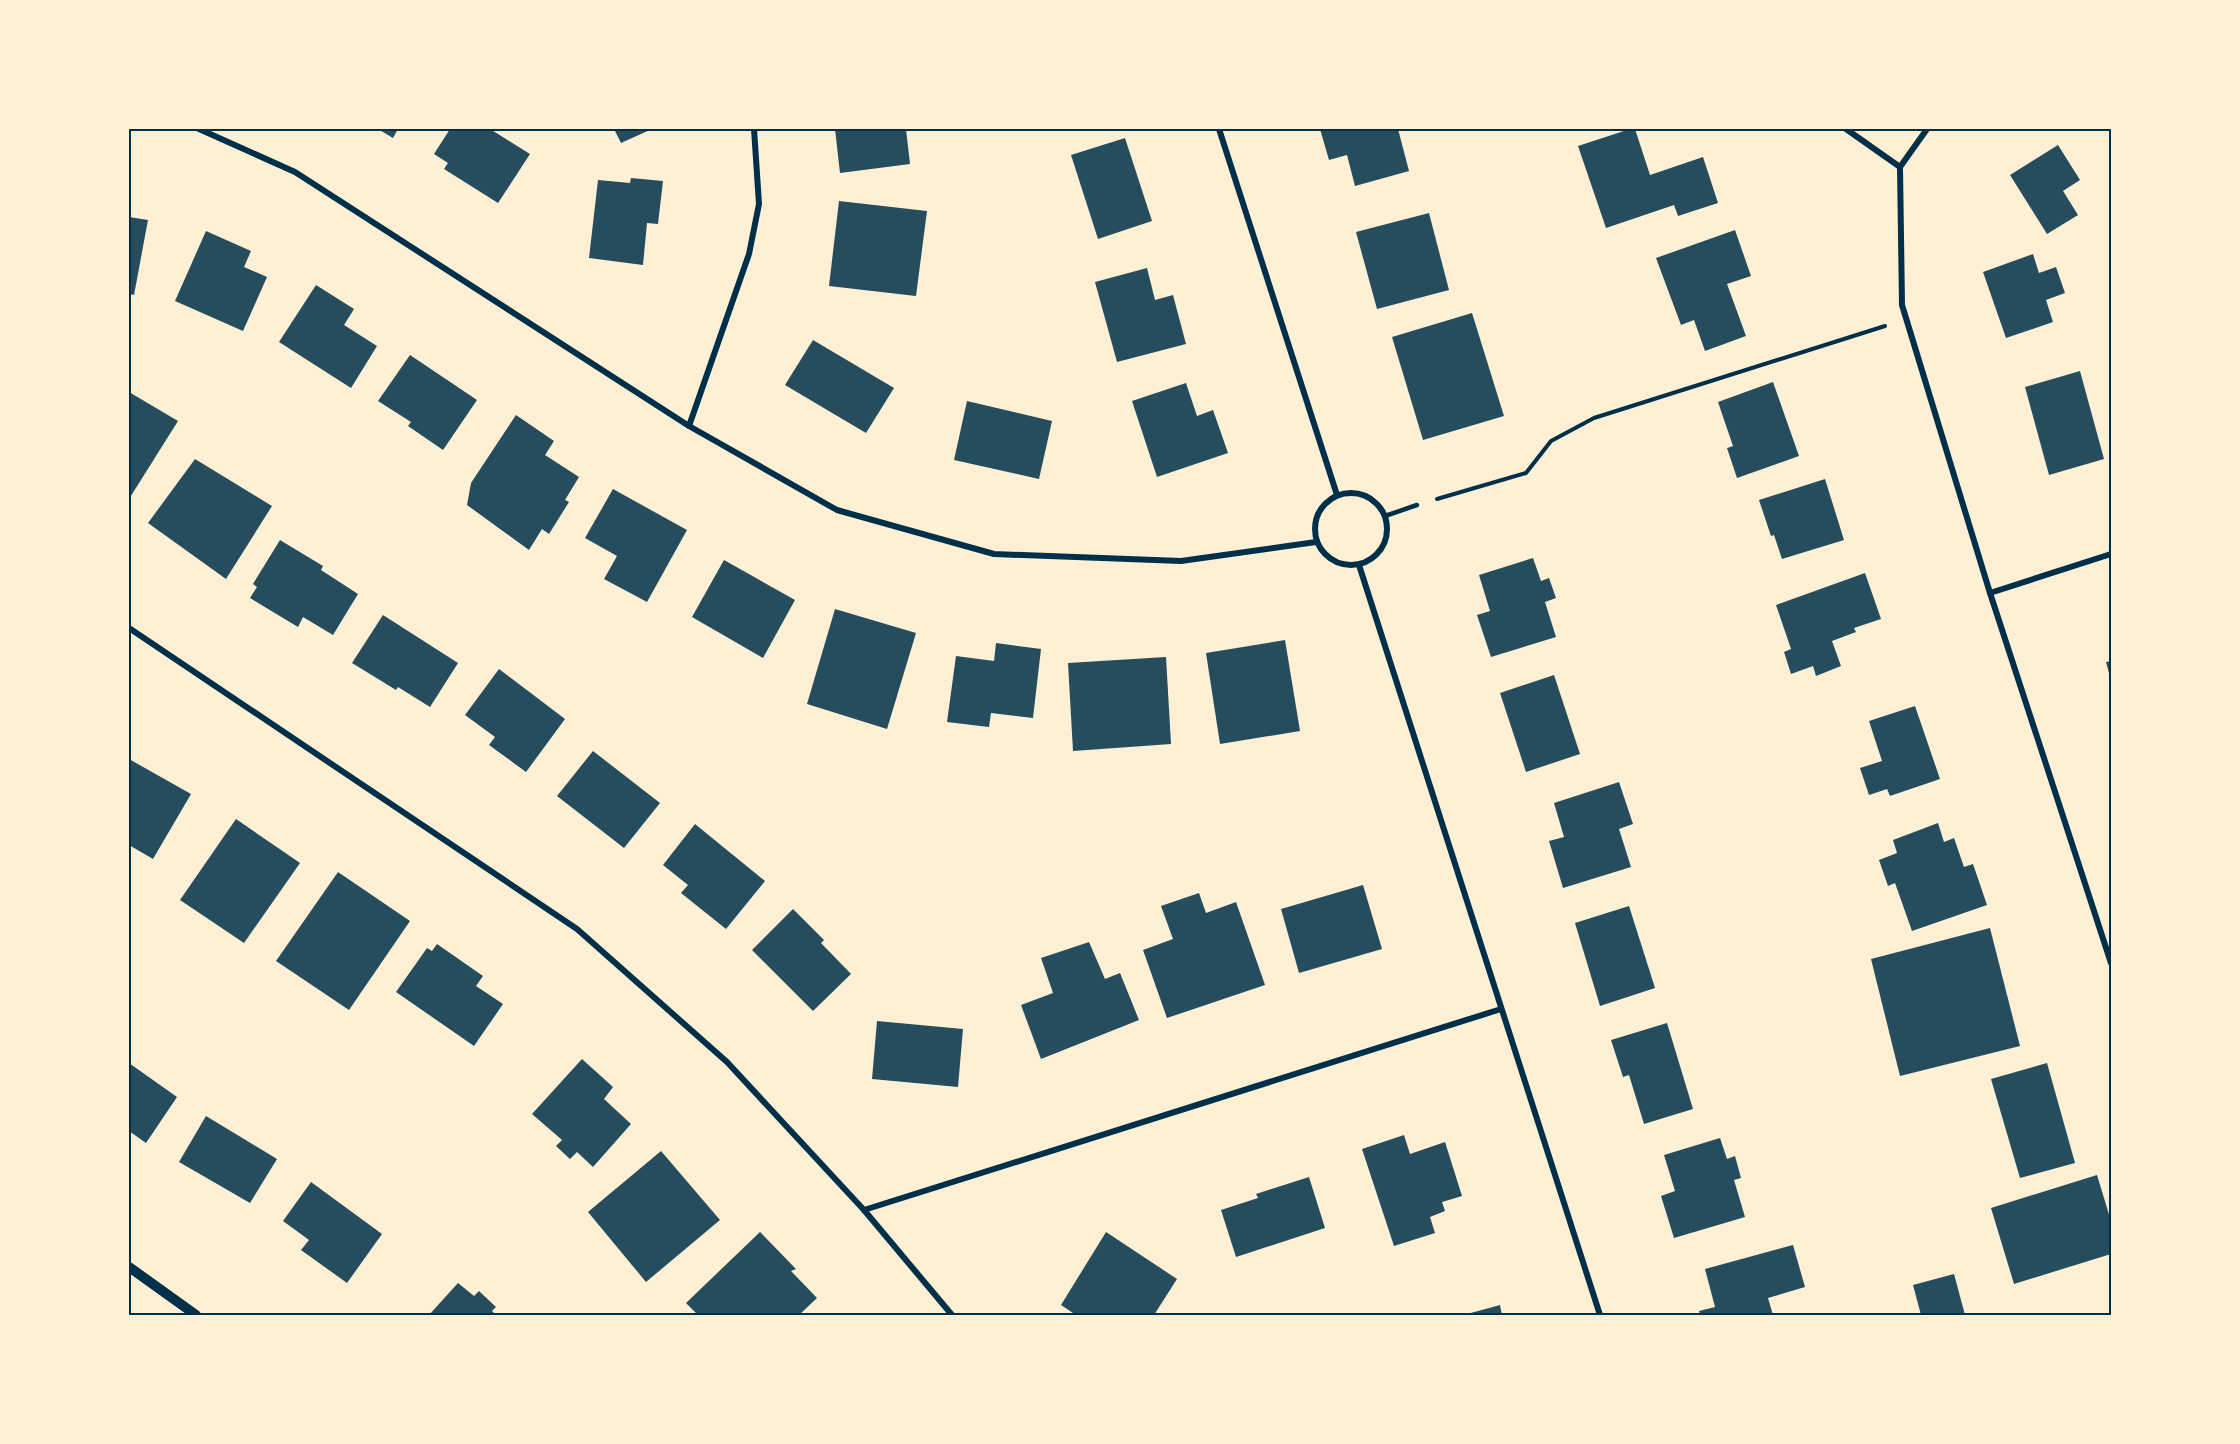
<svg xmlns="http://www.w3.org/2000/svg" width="2240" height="1444" font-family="Montserrat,sans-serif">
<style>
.building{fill:#264d5e}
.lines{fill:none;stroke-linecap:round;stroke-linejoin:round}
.path{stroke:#003049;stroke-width:4}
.service{stroke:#003049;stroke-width:4.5}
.minor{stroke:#003049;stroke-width:6}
.tertiary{stroke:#003049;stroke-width:10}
.neatline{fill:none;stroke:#003049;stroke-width:2}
</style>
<rect width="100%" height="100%" fill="#fdf0d5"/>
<g class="building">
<polygon points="378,129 398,129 393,138"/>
<polygon points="450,129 490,129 530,154 498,203 444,169 448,163 434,154"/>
<polygon points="614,129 652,129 621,143"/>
<polygon points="835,129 906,129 910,164 840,173"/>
<polygon points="1320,129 1398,129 1409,171 1355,186 1347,155 1329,160"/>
<polygon points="1630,129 1635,129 1650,175 1703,157 1718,203 1678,216 1674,205 1606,228 1578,146"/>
<polygon points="1125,138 1152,221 1098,239 1071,155"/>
<polygon points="2058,145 2080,180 2063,191 2078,215 2047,234 2010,175"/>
<polygon points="631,178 663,181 658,224 647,223 643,265 589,258 598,180 630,183"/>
<polygon points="839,201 927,211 916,296 829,286"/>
<polygon points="1429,213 1449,290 1377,309 1356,232"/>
<polygon points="129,217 148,220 134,295 129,294"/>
<polygon points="1735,230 1751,276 1727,284 1746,336 1705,351 1694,320 1681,325 1656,258"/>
<polygon points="206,231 251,251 244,267 267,277 243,331 175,301"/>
<polygon points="2033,254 2039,273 2056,267 2065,293 2046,300 2053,322 2006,338 1983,272"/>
<polygon points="1147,268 1155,300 1173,295 1186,344 1117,362 1095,282"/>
<polygon points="316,285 354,309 344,325 377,346 351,388 279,342"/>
<polygon points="1472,313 1504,416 1423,440 1392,337"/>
<polygon points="813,340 894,388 866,433 785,385"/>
<polygon points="410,355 477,400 443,450 408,426 411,422 378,401"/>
<polygon points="2080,371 2104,459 2049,475 2025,387"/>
<polygon points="1773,382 1799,456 1737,478 1727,448 1733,446 1718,402"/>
<polygon points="1186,383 1197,416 1213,410 1228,453 1157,477 1132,401"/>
<polygon points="129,392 178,421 129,499"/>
<polygon points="967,401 1052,421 1039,479 954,460"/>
<polygon points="516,415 554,441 545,455 579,477 565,500 569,502 549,534 542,529 529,550 467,505 471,483"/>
<polygon points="195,459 272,506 226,579 148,523"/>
<polygon points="1825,479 1844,540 1782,559 1774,535 1771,536 1759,500"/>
<polygon points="613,489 687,530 647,602 604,579 617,556 585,538"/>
<polygon points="280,540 323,566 321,570 358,594 333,635 303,617 298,627 250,598 257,587 253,584"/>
<polygon points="1533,558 1541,581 1549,578 1556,598 1545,602 1556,637 1491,657 1477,615 1490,611 1479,575"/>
<polygon points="724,560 795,600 763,658 692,617"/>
<polygon points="1865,573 1881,619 1854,628 1856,632 1832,641 1841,666 1816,676 1813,666 1791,674 1784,652 1791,649 1776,605"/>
<polygon points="835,609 916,633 887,729 807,704"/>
<polygon points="383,615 458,663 430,707 398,687 396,690 352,663"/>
<polygon points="1285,640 1300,731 1220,744 1206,653"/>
<polygon points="996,643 1041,649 1033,718 991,713 989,727 947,722 956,656 994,661"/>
<polygon points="1166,657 1171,744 1073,751 1068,663"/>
<polygon points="2111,661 2111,676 2110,677 2106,662"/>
<polygon points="499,669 565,719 526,772 489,745 495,737 465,715"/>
<polygon points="1554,675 1580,754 1526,772 1500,693"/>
<polygon points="1915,706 1940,779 1890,796 1887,789 1869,795 1860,768 1882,761 1869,721"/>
<polygon points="593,751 660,803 624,848 557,796"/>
<polygon points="129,759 191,794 153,859 129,845"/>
<polygon points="1619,782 1633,824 1619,829 1631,867 1563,888 1549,841 1564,837 1554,803"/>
<polygon points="236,819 300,863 244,943 180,900"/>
<polygon points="1938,823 1944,842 1954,838 1964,867 1973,864 1987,905 1912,931 1895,883 1888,886 1879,860 1897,853 1893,840"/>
<polygon points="695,824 765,881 726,929 681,893 688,885 663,865"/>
<polygon points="338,872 410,921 349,1010 276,961"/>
<polygon points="1363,885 1382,949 1299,973 1281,909"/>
<polygon points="1199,893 1206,913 1236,902 1265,985 1167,1018 1143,950 1173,939 1161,906"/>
<polygon points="1629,906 1655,988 1600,1006 1575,923"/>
<polygon points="793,909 824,940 821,943 851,974 813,1011 752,950"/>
<polygon points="1990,928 2020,1046 1900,1076 1871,959"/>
<polygon points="1089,942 1105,979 1120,973 1139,1020 1041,1059 1021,1005 1053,993 1041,958"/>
<polygon points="437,944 483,976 476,986 503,1004 474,1046 396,992 427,948 432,951"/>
<polygon points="877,1021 963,1029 958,1087 872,1079"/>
<polygon points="1667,1023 1693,1109 1644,1124 1629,1075 1623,1077 1611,1040"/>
<polygon points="582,1059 613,1087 604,1099 631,1124 593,1167 577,1152 570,1159 556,1146 562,1140 532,1114"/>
<polygon points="129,1063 177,1097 146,1143 129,1131"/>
<polygon points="2047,1063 2075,1163 2020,1178 1991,1079"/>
<polygon points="206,1116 277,1159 250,1203 179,1162"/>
<polygon points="1404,1135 1410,1154 1445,1142 1462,1196 1442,1202 1445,1211 1430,1217 1435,1233 1394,1246 1362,1149"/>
<polygon points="1720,1138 1727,1159 1735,1156 1741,1178 1734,1180 1745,1217 1674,1238 1661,1196 1675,1191 1664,1155"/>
<polygon points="661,1151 720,1220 646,1282 588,1212"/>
<polygon points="2097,1175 2111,1221 2111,1254 2014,1284 1991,1208"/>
<polygon points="1309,1177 1325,1228 1236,1257 1221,1210 1258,1198 1256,1194"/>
<polygon points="311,1182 382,1234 347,1283 301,1250 309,1240 283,1221"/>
<polygon points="760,1232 796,1269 791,1271 817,1298 799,1315 698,1315 686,1303"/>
<polygon points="1106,1232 1177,1279 1154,1315 1076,1315 1061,1305"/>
<polygon points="1793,1245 1805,1287 1768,1298 1773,1315 1700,1315 1699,1311 1715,1307 1705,1269"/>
<polygon points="1954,1274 1965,1315 1921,1315 1913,1285"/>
<polygon points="458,1283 474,1296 479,1291 496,1307 492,1311 496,1315 429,1315"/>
<polygon points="1500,1305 1502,1315 1467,1315 1467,1314"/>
</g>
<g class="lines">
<polyline class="path" points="1437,499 1526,473 1551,441 1594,418 1885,326"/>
<polyline class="service" points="1385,516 1417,505"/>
<g class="minor">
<polyline points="199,129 295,172 689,426 837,510 994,554 1181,561 1316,542"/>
<polyline points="1219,129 1337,495"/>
<polyline points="1846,129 1900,167"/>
<polyline points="1927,129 1900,167 1902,305 1990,593 2111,963"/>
<polyline points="689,426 749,254 759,204 754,129"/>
<circle cx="1351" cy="529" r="36"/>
<polyline points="1359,565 1600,1315"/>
<polyline points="1990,593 2111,554"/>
<polyline points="129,628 577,929 727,1062 864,1210 952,1315"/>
<polyline points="864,1210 1501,1009"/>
</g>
<polyline class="tertiary" points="129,1267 196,1315"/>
</g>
<rect width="2240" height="1444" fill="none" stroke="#fdf0d5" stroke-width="261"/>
<rect x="130" y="130" width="1980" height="1184" class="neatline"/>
</svg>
